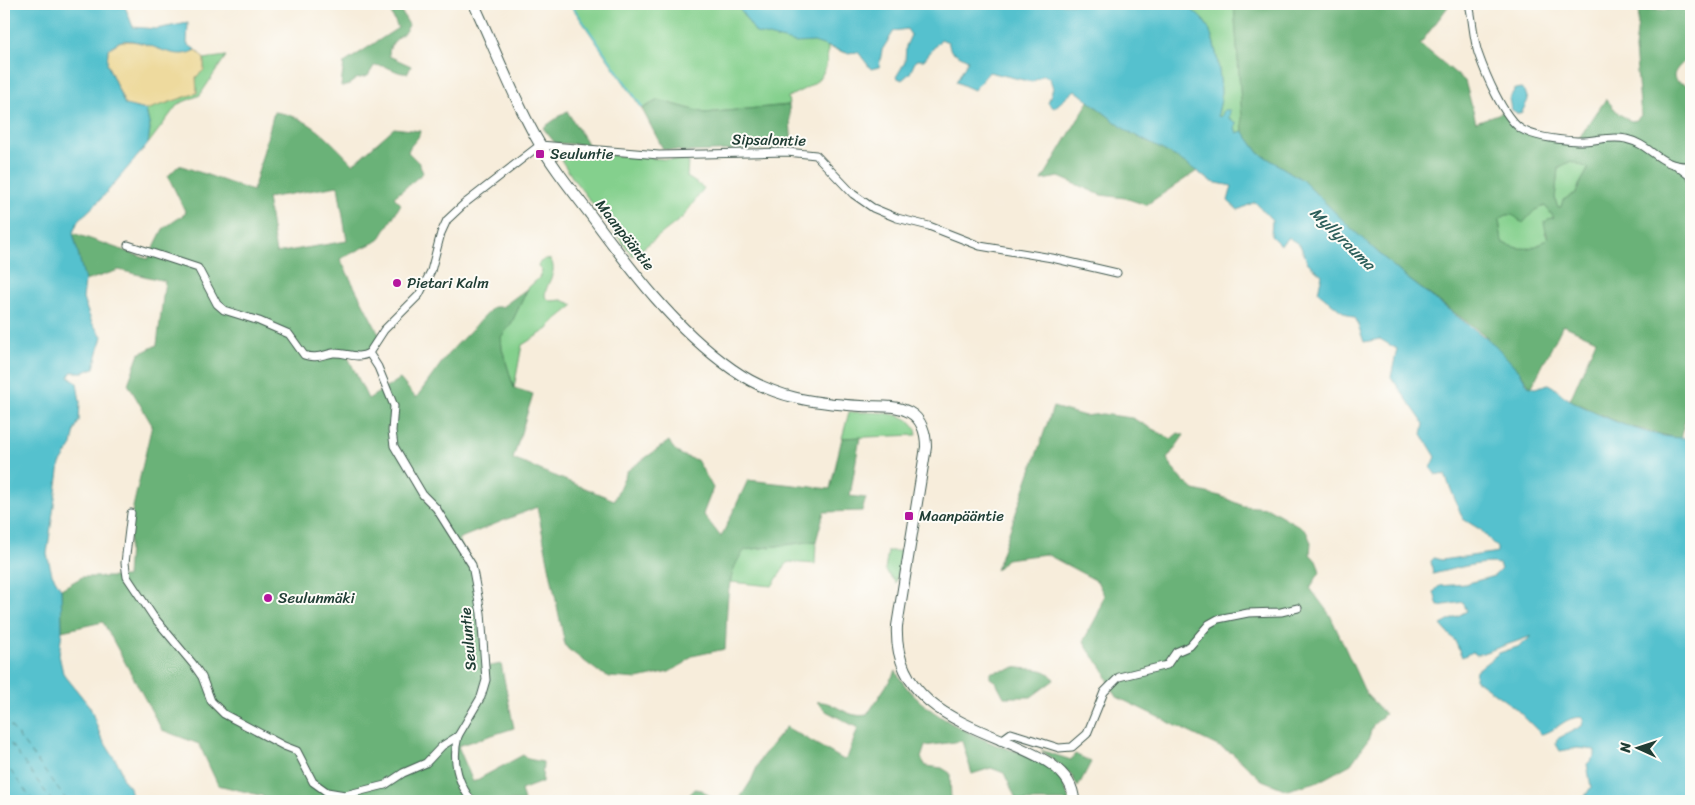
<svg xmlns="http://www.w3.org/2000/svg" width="1695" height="805" font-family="Sriracha,sans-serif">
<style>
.green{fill:#84d08d;stroke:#528660}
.forest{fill:#6bb278;stroke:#457856;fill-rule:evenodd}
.sand{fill:#eeda9e;stroke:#868c69}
.water{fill:#55c1ce;stroke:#3a7f81}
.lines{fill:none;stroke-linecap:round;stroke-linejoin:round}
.stream{stroke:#55c1ce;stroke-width:2}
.ferry{stroke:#2c5e5a;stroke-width:1;stroke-dasharray:6 5;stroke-linecap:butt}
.street-casing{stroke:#3f574d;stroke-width:9}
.secondary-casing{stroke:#3f574d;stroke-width:12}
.street{stroke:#fff;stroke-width:7}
.secondary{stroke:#fff;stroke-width:10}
.poi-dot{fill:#b5179e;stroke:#fdfcf7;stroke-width:2}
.labels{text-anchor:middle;stroke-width:4;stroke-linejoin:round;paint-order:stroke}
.street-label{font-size:15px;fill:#1f3d34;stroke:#fdfcf7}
.poi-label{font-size:15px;fill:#1f3d34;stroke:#fdfcf7;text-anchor:start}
.water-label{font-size:16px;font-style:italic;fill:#2c5e5a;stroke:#fdfcf7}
</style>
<rect width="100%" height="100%" fill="#fdfcf7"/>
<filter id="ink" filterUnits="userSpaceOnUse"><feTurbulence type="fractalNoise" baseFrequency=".02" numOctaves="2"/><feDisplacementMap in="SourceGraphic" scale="10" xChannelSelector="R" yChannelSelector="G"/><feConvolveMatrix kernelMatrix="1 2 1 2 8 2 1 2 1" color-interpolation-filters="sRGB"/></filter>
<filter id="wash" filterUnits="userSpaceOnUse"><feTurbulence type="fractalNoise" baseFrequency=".0096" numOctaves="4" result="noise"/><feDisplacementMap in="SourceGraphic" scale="20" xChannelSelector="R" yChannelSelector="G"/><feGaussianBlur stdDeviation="1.12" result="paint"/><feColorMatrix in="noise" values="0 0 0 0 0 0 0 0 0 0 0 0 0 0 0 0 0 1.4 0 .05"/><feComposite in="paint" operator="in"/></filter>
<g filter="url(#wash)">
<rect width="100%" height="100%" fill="#f7eddb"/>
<g class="green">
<path d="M 570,4 L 790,4 L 847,53 L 828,47 C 828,80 815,84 788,97 L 789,105 L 705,113 L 658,100 L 642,109 Z"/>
<path d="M 1188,4 L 1234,4 L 1243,131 L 1237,133 L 1229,118 L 1218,116 C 1218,109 1221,104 1221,97 C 1221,79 1216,39 1206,24 C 1201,16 1192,12 1188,4 Z"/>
<polygon points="226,56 200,95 178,104 148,144 150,128 146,110 197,93 196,77 204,70 204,59"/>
<polygon points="558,155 611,155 688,161 687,177 704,188 683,217 633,256 574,180"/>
<path d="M 1571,161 L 1588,168 C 1585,177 1578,184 1576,193 L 1563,200 L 1561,207 L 1558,208 L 1555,199 L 1558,168 Z"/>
<path d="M 1545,206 L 1554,217 L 1545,233 L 1548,238 C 1535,251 1517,251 1502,242 L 1499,220 C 1507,213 1514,212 1520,222 L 1535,210 Z"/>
<path d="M 545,259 L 551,260 C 558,274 546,282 545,296 L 550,301 L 562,300 L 574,305 L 553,322 L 548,329 L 522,345 L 514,388 L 502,349 L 501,337 L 511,324 L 528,288 L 539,278 L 542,271 L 538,267 L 539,263 Z"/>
<path d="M 849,412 C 868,413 915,408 917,435 L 842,438 Z"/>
<polygon points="816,541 815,564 788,562 772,586 730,582 736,560 745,550"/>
<polygon points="888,551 901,551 896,583 885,570"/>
</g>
<g class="forest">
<path d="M 387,4 L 397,4 L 409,25 C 404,38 388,39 389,56 L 411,66 L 408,73 C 396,75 387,63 374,66 L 368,76 L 356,79 L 347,86 L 341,86 L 344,63 L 398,28 Z"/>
<path d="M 1234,4 L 1450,4 L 1420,44 L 1465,81 L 1476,122 L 1506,111 L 1520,128 L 1577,141 L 1606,99 L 1619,114 L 1631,121 L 1637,120 L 1641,115 L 1635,49 L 1639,13 L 1644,10 L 1670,10 L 1674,4 L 1691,4 L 1691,57 C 1685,60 1667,75 1677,81 C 1682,84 1687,84 1691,88 L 1691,399 L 1680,439 L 1624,425 L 1570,400 L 1596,340 L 1563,325 L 1531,388 L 1520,372 L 1482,333 L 1403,275 L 1353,230 L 1301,179 L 1259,153 L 1243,131 ZM 1571,161 L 1588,168 C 1585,178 1578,184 1576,193 L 1563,200 L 1561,207 L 1558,208 L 1555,199 L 1558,168 ZM 1545,206 L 1554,217 L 1548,219 L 1544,224 L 1548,238 C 1535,251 1517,251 1502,242 L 1499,220 C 1510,210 1514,216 1523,223 L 1535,210 Z"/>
<polygon points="658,100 705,113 789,105 792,148 687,152 663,149 642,109"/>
<polygon points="1089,101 1127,131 1178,158 1197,171 1146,205 1125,198 1101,195 1059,177 1042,180"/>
<polygon points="567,111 588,145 555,143 543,128"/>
<path d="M 274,112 C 310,116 329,140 353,164 L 394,128 L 420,131 C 419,141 410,143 408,152 L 419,163 L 423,173 L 394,197 L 401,204 L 379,240 L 340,259 L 380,336 L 369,353 L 347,355 L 368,399 L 400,379 L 416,398 L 448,354 L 493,307 L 502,307 L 528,288 L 511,324 L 501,337 L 502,349 L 514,388 L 533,394 L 513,459 L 614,500 L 627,471 L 669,441 C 676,455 683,456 697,460 L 713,488 L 703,514 L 721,537 L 748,480 L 830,489 L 842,438 L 860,437 L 850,496 L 866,498 L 862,511 L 824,512 L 816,541 L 745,550 C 723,575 728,618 725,649 L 692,656 L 685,663 L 669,672 L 638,679 L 610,677 L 599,672 L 568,649 L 565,645 L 537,507 L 458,539 L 472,565 L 486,667 L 501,664 L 514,728 L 458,746 L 473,782 L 523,755 L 528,759 L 543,762 L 542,782 L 521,790 L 524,801 L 265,801 L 263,796 L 218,785 L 199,744 L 162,730 L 103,622 L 62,631 L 61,589 L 82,577 L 127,577 L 131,516 L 152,425 L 128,384 L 139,354 L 157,345 L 165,281 L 119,270 L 85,281 L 73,233 L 148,259 L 163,229 L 186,213 L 168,176 L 179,165 L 253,191 ZM 338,186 L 347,241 L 276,253 L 267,198 Z"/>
<path d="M 1053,407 L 1085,416 L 1102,414 L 1132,418 L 1171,439 L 1178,433 L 1184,435 L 1167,459 L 1178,476 L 1194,490 L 1220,496 L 1243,506 L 1268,508 L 1306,530 L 1311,543 L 1310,554 L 1317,562 L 1320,572 L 1310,588 L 1330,615 L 1366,694 L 1385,714 L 1373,725 L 1368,740 L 1351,764 L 1320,781 L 1287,790 L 1262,780 L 1232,753 L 1117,697 C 1111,688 1108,680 1104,671 C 1098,660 1087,652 1084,640 L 1098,614 L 1104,595 L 1097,581 L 1046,554 L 1006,559 L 996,570 Z"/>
<path d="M 1015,667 C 1028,671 1047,665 1054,680 L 1031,697 L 1004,697 L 996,682 L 990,678 L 990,673 C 998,669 1007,672 1015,667 Z"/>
<path d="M 896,671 C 914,708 963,731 999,746 C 1016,752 1035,754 1049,766 C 1060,775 1066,787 1069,801 L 1017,801 L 1004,773 L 991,768 L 972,774 L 962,741 L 925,746 L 921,758 L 926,766 L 942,768 L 950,773 L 951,801 L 738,801 L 751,781 L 761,758 L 786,727 L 844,760 L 848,756 L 858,728 L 826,711 L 817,702 C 835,700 845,719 867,715 Z"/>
<polygon points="1041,750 1071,760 1075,754 1091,762 1078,787 1071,774"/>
<polygon points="695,789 702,790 716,801 683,801"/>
</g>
<path class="sand" d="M 121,41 C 128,41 135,41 141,43 C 159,47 178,60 196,50 L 204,59 L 204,70 L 196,77 L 197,93 L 146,110 L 126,106 L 107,64 L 108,49 Z"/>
<g class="water">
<path d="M 4,4 L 124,4 L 133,27 L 156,29 L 188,23 L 187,44 L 196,50 C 171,64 146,36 121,41 C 117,42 111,47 108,49 L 107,64 L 125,105 L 146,110 L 150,128 L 148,144 L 101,199 L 78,221 L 73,233 L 85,281 L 83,299 L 92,323 L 102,336 L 94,368 L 84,372 L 71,372 L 69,377 L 77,383 L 80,402 L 79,421 L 75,429 L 72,445 L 60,464 L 47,554 L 52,574 L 61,589 L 62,631 L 59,655 L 63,673 L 90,707 L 101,737 L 120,767 L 122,778 L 130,787 L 132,798 L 134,801 L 4,801 Z"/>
<path d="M 736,4 L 1188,4 C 1192,12 1201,16 1206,24 C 1216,39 1221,79 1221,97 C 1221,104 1218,109 1218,116 L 1221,117 L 1224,110 L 1230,110 L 1229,118 L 1237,123 L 1235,128 L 1237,133 L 1243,131 L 1259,153 L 1301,179 L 1353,230 L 1403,275 L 1495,345 L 1520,372 L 1528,386 L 1535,388 L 1548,384 C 1556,387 1560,394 1567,398 C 1600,417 1653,440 1691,438 L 1691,801 L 1582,801 L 1591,787 L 1587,764 L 1595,756 L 1595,750 L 1577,748 L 1560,751 L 1556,744 L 1557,739 L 1582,726 L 1584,718 C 1566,714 1557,732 1541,734 L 1515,708 L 1475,679 L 1476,671 L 1499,653 L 1520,646 L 1532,636 L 1477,655 L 1472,652 L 1462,657 L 1455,641 L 1441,625 L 1467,611 L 1463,602 L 1438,606 L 1434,592 L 1439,586 L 1465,584 L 1487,578 L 1494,576 L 1501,569 L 1499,564 C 1484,560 1449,570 1433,574 L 1431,561 L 1434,558 L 1441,560 L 1493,553 L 1497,552 L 1497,548 L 1481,530 L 1463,519 L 1445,475 L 1435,474 L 1431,468 L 1436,457 L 1422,434 L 1424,424 L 1391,377 L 1397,349 L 1380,339 L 1364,342 L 1356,319 L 1340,310 L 1318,292 L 1322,275 L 1308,263 L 1300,245 L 1289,238 L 1280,245 L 1271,236 L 1272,220 L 1255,202 L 1238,210 L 1228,201 L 1232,186 L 1212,182 L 1178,158 L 1127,131 L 1075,90 L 1054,108 L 1048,103 L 1053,88 L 1050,79 L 1044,75 L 1032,82 L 989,72 L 974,90 L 956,82 L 968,60 L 951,51 L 948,42 L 941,39 L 924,60 L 916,60 L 910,73 L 902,80 L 896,77 L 905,62 L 906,46 L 911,35 L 907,29 L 894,31 L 882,50 L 879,67 L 871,69 L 858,52 L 847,53 L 814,42 L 796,43 L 756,33 Z"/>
<polygon points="1521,88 1525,91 1528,100 1522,112 1518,114 1511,109 1509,99 1515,89"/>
</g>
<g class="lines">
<polyline class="stream" points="571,4 642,107"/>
<g class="ferry">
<polyline points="4,717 67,801"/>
<polyline points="4,735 52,801"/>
<polyline points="4,762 33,801"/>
</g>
</g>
</g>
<g filter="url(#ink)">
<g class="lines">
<defs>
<g id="street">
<path d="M 1469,4 C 1473,20 1473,37 1478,53 C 1485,73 1503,117 1521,129 C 1536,138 1560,140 1577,141 C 1593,142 1610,135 1626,139 C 1653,145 1658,168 1691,166"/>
<polyline points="1678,167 1691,177"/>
<path d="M 128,245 L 198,268 L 217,304 L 224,310 L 259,321 L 289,334 L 304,355 C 316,359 322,355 333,353 C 346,352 357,360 369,353"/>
<polyline points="131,513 125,563 127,577 153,616 193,664 202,677 211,701 224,714 284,746 297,751 313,782 327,792 345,795 385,785 403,773 426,763 442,746 458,736 481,697 486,680 481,613 472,565 436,508 423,495 394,446 392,431 394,406 378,367 369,353 384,330 419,295 431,271 441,233 447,220 464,204 540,145 659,155 787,152 816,155 853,194 873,208 897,218 929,226 980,246 1052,258 1117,273"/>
<path d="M 458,736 C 452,759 457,782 472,801"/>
<polyline points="1000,741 1011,733 1059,748 1072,747 1087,734 1104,692 1119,677 1167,665 1176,652 1190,646 1209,624 1218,619 1248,613 1281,612 1298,608"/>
</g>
<path id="secondary" d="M 474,4 C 494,47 511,92 534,134 C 550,163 570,188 590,214 C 631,270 675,329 732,369 C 773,398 813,403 861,406 C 876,407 894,404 909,412 C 922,419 926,434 926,447 L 897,626 C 891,748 1072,728 1074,801"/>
</defs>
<use href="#street" class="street-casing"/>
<use href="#secondary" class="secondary-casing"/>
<use href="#street" class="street"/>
<use href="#secondary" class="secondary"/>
</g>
</g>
<g class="poi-dot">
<rect x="535" y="149" width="10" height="10" rx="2.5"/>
<circle cx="397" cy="283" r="5"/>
<rect x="904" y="511" width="10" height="10" rx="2.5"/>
<circle cx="268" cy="598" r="5"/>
</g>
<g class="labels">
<g class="street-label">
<text transform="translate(769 140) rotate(1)" y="5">Sipsalontie</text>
<text transform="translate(625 235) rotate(52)" y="5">Maanpääntie</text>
<text transform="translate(468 639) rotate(-95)" y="5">Seuluntie</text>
</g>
<g class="poi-label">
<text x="550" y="159">Seuluntie</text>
<text x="407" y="288">Pietari Kalm</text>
<text x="919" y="521">Maanpääntie</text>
<text x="278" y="603">Seulunmäki</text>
</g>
<g class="water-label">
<text transform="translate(1343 238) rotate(44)" y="6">Myllyrauma</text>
</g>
</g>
<rect width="1695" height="805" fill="none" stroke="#fdfcf7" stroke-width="20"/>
<g transform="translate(1638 748) rotate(273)" stroke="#fdfcf7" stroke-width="4" paint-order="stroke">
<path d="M0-4L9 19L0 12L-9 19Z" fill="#1f3d34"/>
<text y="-8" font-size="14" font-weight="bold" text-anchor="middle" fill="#1f3d34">N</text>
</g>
</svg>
